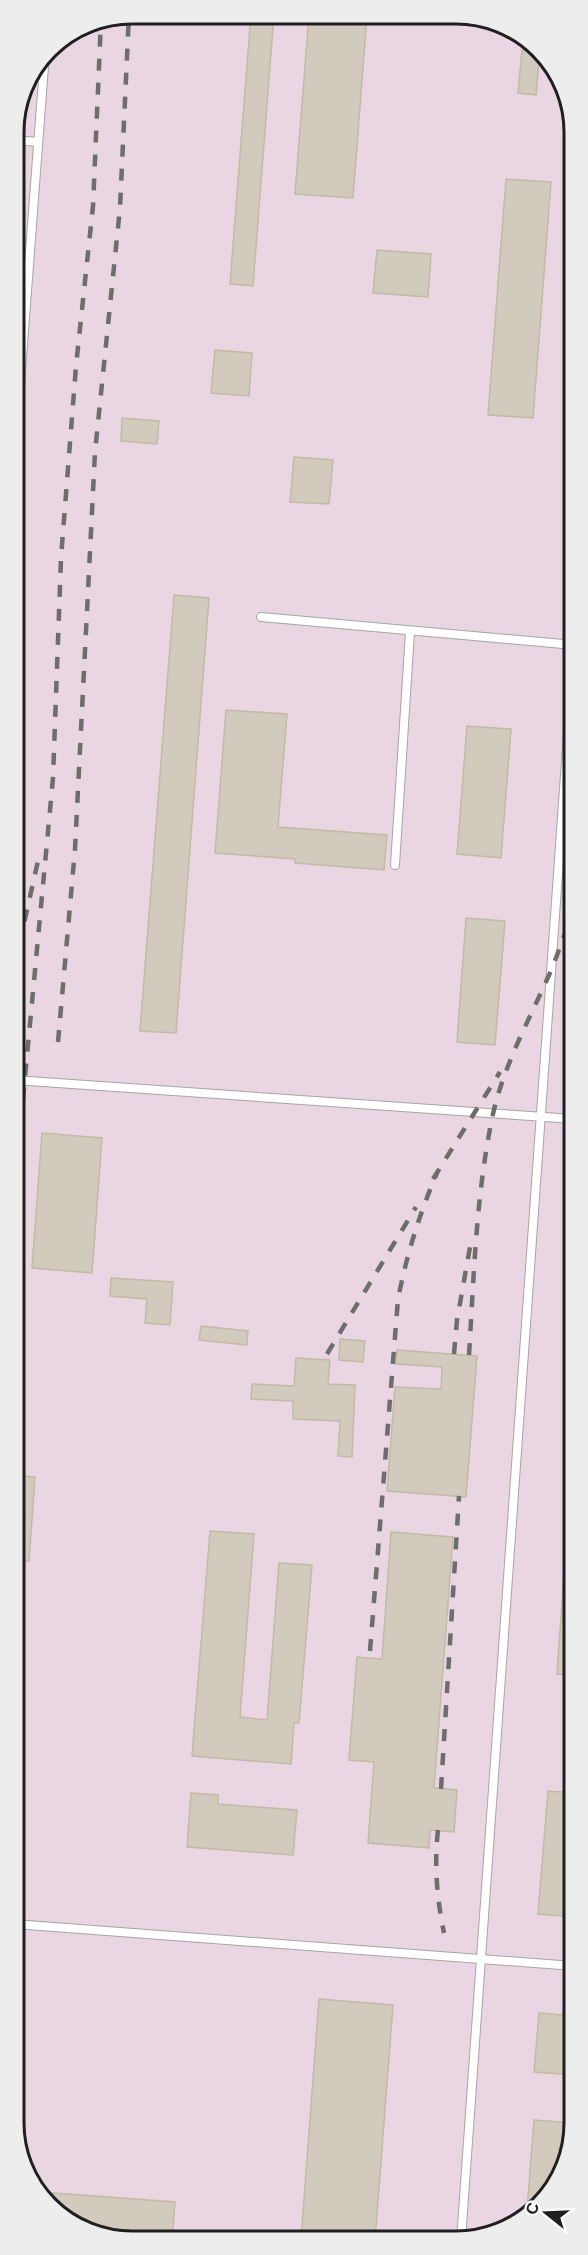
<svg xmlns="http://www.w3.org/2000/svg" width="588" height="2255" font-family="'DM Sans',sans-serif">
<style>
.industrial{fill:#ead6e2}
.building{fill:#d1cabd;stroke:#c3baa6;stroke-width:1.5}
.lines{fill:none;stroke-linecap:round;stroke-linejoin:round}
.service-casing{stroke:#a6a6a6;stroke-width:10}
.service{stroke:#fff;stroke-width:8}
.rail{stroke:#6d6d6d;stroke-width:4.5;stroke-dasharray:12 12;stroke-linecap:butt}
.rim{fill:none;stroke:#1f1f1f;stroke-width:3}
</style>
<rect width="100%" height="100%" fill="#f1efe5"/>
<polygon class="industrial" points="132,14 479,16 545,54 573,116 574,2130 545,2201 472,2240 109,2239 48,2207 15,2139 14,125 26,80 48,48 87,22"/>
<g class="building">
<polygon points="251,14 274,14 253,286 230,284"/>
<polygon points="309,15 367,15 353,198 295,194"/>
<polygon points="522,50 540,51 536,95 518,93"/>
<polygon points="506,179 551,182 533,418 488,415"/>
<polygon points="377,250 431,254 428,297 373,293"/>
<polygon points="215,350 252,353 249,396 211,393"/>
<polygon points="122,418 159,421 157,444 121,441"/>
<polygon points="294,457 333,460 329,504 290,502"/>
<polygon points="174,595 209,598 176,1033 140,1031"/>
<polygon points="226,710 287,714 278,827 387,835 384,870 295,863 295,859 215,853"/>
<polygon points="467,726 511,729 501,858 457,854"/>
<polygon points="466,918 505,921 495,1045 457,1042"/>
<polygon points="42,1133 102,1138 92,1273 32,1268"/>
<polygon points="111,1278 173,1282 170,1325 145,1323 147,1299 110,1296"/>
<polygon points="201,1326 248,1331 247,1345 199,1340"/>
<polygon points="340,1339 365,1341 363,1362 339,1360"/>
<polygon points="397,1350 477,1356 466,1497 387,1491 395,1387 441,1389 442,1367 396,1364"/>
<polygon points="296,1358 330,1360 328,1384 355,1385 352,1457 338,1456 340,1421 293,1419 293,1401 251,1399 252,1384 294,1386"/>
<polygon points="14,1475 35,1477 29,1561 14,1560"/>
<polygon points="210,1531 254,1534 240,1717 267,1720 279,1563 312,1565 299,1723 294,1723 291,1764 192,1756"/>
<polygon points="391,1532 453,1537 434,1788 457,1790 454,1832 430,1830 429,1848 368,1843 374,1762 349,1760 357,1657 382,1659"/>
<polygon points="564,1573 574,1574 574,1675 557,1674"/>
<polygon points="548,1791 574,1793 574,1917 538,1914"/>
<polygon points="191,1793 218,1795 218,1804 297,1810 293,1855 187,1847"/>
<polygon points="319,1999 393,2005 375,2240 301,2240"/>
<polygon points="539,2013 574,2016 574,2075 534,2072"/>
<polygon points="534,2120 574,2123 574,2130 545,2201 527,2211"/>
<polygon points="41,2192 175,2202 172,2239 109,2239 48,2207"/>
</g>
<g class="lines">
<defs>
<g id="service">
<polyline points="14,140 38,142"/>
<polyline points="14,463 45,53"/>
<polyline points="261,617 574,645"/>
<polyline points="395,865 410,632"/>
<polyline points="14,1080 574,1119"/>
<polyline points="14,1924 574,1966"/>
<polyline points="461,2240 574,648"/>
</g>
</defs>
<use href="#service" class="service-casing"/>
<use href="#service" class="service"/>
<g class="rail">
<polyline points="14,968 38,861"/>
<polyline points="58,1042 75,849 95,452 120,208 129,14"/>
<polyline points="433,1179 500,1072"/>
<polyline points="14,1195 53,778 61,558 76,366 93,206 101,20"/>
<polyline points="327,1354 416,1207"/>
<polyline points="454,1354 457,1320 470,1247"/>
<path d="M 469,1355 C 474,1275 476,1193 493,1114 C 505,1061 532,1015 553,966 C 560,947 567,928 574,910"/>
<path d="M 370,1651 L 398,1299 C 407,1254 419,1215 437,1173"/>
<polyline points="441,1789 459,1496"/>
<path d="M 438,1830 C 434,1866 437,1899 444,1933"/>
</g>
</g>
<path d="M0 0H588V2255H0ZM132 24H456A108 108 0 0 1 564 132V2123A108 108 0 0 1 456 2231H132A108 108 0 0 1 24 2123V132A108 108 0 0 1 132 24Z" fill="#ededed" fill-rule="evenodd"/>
<path class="rim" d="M132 24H456A108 108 0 0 1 564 132V2123A108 108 0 0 1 456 2231H132A108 108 0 0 1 24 2123V132A108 108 0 0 1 132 24Z"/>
<g transform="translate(546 2213) rotate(288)" stroke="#ffffff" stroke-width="4.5" paint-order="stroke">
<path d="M0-4.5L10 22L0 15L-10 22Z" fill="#1f1f1f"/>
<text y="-9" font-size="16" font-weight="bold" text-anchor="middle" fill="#1f1f1f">С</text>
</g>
</svg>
